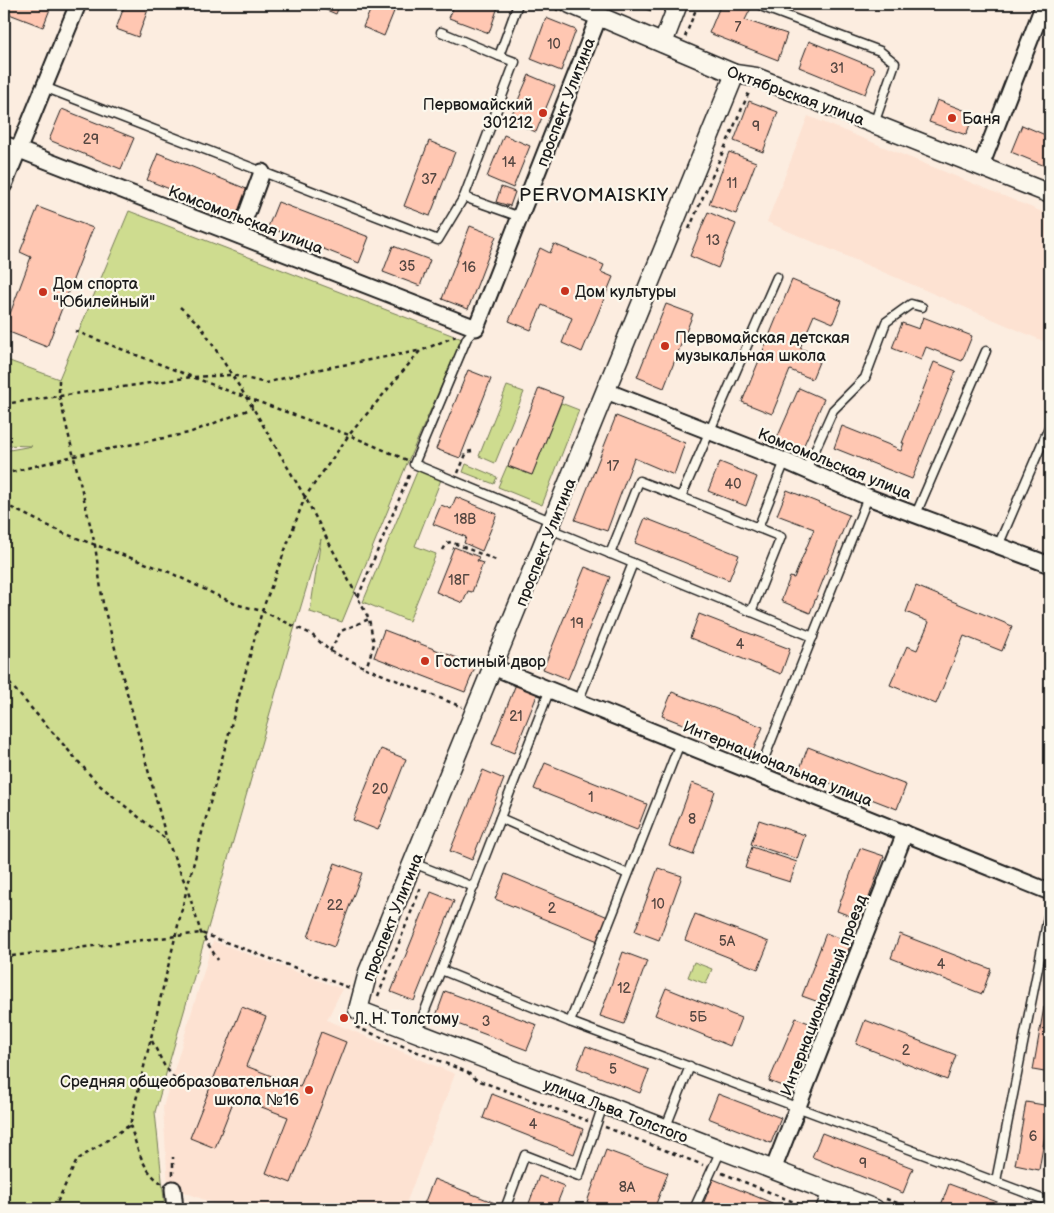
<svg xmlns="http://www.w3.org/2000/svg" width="1054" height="1213" font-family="'Balsamiq Sans',sans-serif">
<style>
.built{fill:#fde2d2}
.green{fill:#cedc8f;stroke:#757c56}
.building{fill:#ffc7b2;stroke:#1c1c1c}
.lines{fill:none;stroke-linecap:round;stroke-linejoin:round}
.service-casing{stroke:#1c1c1c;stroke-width:11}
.minor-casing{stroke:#1c1c1c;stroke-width:19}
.tertiary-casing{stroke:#1c1c1c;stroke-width:21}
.path{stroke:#1c1c1c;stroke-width:2.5;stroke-dasharray:4 4;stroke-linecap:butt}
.service{stroke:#fbf7ec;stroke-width:8}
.minor{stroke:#fbf7ec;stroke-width:15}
.tertiary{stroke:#fbf7ec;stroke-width:18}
.poi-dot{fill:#c8321e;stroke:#fbf7ec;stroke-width:2}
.labels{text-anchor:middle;stroke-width:4.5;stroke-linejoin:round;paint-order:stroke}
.number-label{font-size:14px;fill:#554742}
.street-label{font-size:16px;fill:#1c1c1c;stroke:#fbf7ec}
.poi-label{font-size:16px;fill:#1c1c1c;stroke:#fbf7ec;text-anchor:start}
.quarter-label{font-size:19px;letter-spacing:1px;fill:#1c1c1c;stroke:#fbf7ec}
</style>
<rect width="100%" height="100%" fill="#fcede0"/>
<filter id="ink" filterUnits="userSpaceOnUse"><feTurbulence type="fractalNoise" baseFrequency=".02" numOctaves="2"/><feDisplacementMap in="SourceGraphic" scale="10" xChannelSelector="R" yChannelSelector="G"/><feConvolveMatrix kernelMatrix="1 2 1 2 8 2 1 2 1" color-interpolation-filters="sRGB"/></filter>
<g filter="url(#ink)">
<g class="built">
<polygon points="808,116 1050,215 1050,344 767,222"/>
<polygon points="213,941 342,989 327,1020 455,1074 404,1209 229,1209 168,1186 163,1107"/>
</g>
<g class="green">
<polygon points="129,211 462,339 408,461 342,622 310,612 321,539 293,633 155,1112 165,1209 4,1209 4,451 32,446 4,445 4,359 59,379"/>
<polygon points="507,386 524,392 495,463 479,456"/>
<polygon points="561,403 579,410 542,505 498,487 507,466 532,475"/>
<polygon points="466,464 497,477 494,484 463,472"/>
<polygon points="419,467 442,477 415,546 436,554 409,621 363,602"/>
<polygon points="694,962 712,969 706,984 688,977"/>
</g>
<g class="building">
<polygon points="4,4 52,4 43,27 4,12"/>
<polygon points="125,4 150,4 138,37 116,29"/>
<polygon points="317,4 340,4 336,14 317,6"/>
<polygon points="371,4 397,4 384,36 363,27 373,4"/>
<polygon points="455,4 499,4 489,33 449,18"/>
<polygon points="631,4 648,4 651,11"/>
<polygon points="721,4 753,4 745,20 787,34 778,60 709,33"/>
<polygon points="546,18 576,30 561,71 531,59"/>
<polygon points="809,41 875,68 865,94 799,67"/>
<polygon points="529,75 555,86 536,132 509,121"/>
<polygon points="937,100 974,114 966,135 929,122"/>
<polygon points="749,101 778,112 763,152 734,141"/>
<polygon points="62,109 134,138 121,169 49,140"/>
<polygon points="1022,125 1050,137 1050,153 1045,166 1011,152"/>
<polygon points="504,135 530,146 513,188 487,177"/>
<polygon points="429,141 455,152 430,216 404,206"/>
<polygon points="729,152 756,162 736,214 709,204"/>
<polygon points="158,153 249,190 238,216 147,180"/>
<polygon points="501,187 515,192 510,206 496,202"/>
<polygon points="278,202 369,237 359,263 268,227"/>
<polygon points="38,207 93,228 47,347 4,330 31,257 20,252"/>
<polygon points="708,212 736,224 718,268 690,256"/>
<polygon points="470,226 496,236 468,309 442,299"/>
<polygon points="554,244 604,265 601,272 613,277 582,352 562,343 572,318 542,305 531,330 509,321 540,248 550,253"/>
<polygon points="393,246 430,260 420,286 383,272"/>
<polygon points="792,280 842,301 833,323 814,315 800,348 821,357 812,379 790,370 772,414 742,402"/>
<polygon points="666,304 693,314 664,388 637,377"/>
<polygon points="923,317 972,336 962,361 926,347 921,360 892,348 902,323 919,329"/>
<polygon points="934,362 956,371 912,479 834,448 842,426 897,448 896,449 901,451 904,443 902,443"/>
<polygon points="468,370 491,379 460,458 436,449"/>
<polygon points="539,388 563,397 532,475 508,466"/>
<polygon points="799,388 824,399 800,454 775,443"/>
<polygon points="616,416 685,443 674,475 634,458 607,531 575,520"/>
<polygon points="720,462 757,477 746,506 708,491"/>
<polygon points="787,490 849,515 810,613 781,601 790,577 794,578 814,529 777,515"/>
<polygon points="456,497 497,514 482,551 464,543 466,537 433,524 441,505 451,509"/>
<polygon points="645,518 739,555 729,580 635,543"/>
<polygon points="454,547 479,557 477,561 483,563 472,592 468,591 463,603 436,592"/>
<polygon points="585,567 610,577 568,679 543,669"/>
<polygon points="916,586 1012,626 1002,651 964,636 936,704 890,685 907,646 917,650 929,622 906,612"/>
<polygon points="699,614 790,649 781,674 690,638"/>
<polygon points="384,630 476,665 465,692 374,657"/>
<polygon points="518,679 540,688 514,753 492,744"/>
<polygon points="672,692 763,727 753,751 662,716"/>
<polygon points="808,747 906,785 897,809 799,771"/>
<polygon points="381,749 406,759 378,830 353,820"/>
<polygon points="545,763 647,804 637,830 534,789"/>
<polygon points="483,770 504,779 472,860 450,851"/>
<polygon points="692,783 715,791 693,855 669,846"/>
<polygon points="759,820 805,835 797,859 751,844"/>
<polygon points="752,847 797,862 790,882 745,868"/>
<polygon points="860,848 884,856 861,920 837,911"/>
<polygon points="335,863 362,873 334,947 308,937"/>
<polygon points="658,868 682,876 659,940 635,931"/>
<polygon points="505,874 608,917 598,941 495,899"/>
<polygon points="431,892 454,901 414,1001 391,992"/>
<polygon points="695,914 769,942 758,969 685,940"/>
<polygon points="826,933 851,943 827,1005 802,996"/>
<polygon points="900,934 991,969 982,994 891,958"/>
<polygon points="623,952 647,961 624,1024 600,1016"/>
<polygon points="666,988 741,1018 730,1046 655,1015"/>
<polygon points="445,991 537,1025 527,1050 436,1016"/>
<polygon points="242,1007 266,1017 246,1066 300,1087 321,1032 346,1042 291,1183 266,1173 288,1117 235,1097 215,1148 190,1138"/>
<polygon points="1044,1007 1050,1008 1050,1073 1033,1070"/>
<polygon points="796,1018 819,1027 792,1090 769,1081"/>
<polygon points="865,1020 956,1055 947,1080 856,1044"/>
<polygon points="586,1046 649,1070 640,1093 577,1068"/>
<polygon points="492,1094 583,1129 574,1154 483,1118"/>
<polygon points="718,1094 781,1118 771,1143 708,1118"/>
<polygon points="1026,1102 1050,1106 1039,1170 1015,1165"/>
<polygon points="822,1133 913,1168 903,1193 812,1157"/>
<polygon points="606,1150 668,1173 654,1209 607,1209 587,1202"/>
<polygon points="539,1176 564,1186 555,1209 527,1209"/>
<polygon points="434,1179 495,1203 492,1209 436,1209 424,1204"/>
<polygon points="713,1179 787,1209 708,1209 702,1207"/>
<polygon points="949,1184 1016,1209 940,1208"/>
</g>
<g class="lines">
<defs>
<g id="service">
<polyline points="765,4 763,7 880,51 895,63 874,124"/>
<polyline points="441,32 499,56"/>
<polyline points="44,87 438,240 464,197 520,217"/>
<polyline points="464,197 515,62 499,56 518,4"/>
<polyline points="476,328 467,338 414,464 553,522"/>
<polyline points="806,470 833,410 865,378 886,322 911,304 922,307"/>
<polyline points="916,514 986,351"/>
<polyline points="758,528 785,461"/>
<polyline points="550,529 813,637"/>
<polyline points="998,546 1050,425"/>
<polyline points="610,554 639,481 681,497"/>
<polyline points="751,612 781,537 681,497 777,277"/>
<polyline points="550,689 441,970 570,1022 1050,1202"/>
<polyline points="578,702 633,563"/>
<polyline points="758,774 868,497"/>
<polyline points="500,818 628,874"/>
<polyline points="413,863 474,887"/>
<polyline points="570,1022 680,743"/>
<polyline points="416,1033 441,970"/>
<polyline points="665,1129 690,1066"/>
<polyline points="996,1181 1050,907"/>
<polyline points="505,1209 525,1155 579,1176 603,1105"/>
<polyline points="694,1209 721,1150"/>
<polyline points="820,1209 827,1191"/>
</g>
<g id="minor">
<polyline points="4,144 476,328 599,16"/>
<polyline points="981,166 1044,4"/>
<polyline points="4,185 78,4"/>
<polyline points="239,235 262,172"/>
<polyline points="606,391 785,461 868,497 1050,565"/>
<polyline points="493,667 1050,892"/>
<polyline points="773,1170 905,833"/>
<polyline points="173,1189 175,1209"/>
</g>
<g id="tertiary">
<polyline points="570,4 735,74 756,77 1050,194"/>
<polyline points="663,43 678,4"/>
<polyline points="735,74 368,972 358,1010 875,1209"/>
</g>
</defs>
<use href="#service" class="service-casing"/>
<use href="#minor" class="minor-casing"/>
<use href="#tertiary" class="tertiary-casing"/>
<g class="path">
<polyline points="541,4 558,10"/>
<polyline points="685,37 698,4"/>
<polyline points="689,229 750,90"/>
<polyline points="180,307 200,325 253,408 305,497 369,619 374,644 366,668 462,707"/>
<polyline points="75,331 226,390 349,435 407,460"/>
<polyline points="59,380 59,395 95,545 103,604 167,840"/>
<polyline points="4,404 192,377 232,375 266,383 310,371 418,351"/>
<polyline points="458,473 467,452 472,451"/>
<polyline points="4,474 74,456 189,433 253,408"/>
<polyline points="4,504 63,533 169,572 235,604 262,611 311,634 330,651 366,668"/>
<polyline points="443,550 447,543 451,542 496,560"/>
<polyline points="358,597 410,473"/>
<polyline points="330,651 341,631 369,619"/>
<polyline points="4,677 98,784 167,840 187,888 201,933 218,960"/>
<polyline points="4,957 201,933 350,988"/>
<polyline points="378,996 421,887"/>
<polyline points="356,1027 467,1072 477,1080 588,1121"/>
<polyline points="152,1041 164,1065 177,1082"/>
<path d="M 130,1125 C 137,1146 142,1172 163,1184"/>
<polyline points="605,1127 703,1165"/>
<polyline points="722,1173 811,1209"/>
<polyline points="173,1175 173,1157"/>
<polyline points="886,1199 915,1209"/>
<polyline points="54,1209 77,1160 130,1125 187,888 262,611 305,497 349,435 420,351 456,336"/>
</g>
<use href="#service" class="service"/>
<use href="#minor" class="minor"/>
<use href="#tertiary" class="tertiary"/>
</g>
</g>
<g class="poi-dot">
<circle cx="543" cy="113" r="5"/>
<circle cx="952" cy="118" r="5"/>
<circle cx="565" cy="291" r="5"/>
<circle cx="43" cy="292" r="5"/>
<circle cx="665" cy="346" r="5"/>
<circle cx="425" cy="661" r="5"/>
<circle cx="344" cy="1018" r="5"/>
<circle cx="309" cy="1090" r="5"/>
</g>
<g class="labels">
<g class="number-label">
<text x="738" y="32">7</text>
<text x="554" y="49">10</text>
<text x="837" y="73">31</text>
<text x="756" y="131">9</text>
<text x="91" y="144">29</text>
<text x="509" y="167">14</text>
<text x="429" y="184">37</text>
<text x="732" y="188">11</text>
<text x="713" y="245">13</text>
<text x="407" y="271">35</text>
<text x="469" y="272">16</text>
<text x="613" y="471">17</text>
<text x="733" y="489">40</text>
<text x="465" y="524">18В</text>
<text x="459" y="585">18Г</text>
<text x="577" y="628">19</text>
<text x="740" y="649">4</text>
<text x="516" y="721">21</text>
<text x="380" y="794">20</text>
<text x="591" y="802">1</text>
<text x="692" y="824">8</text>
<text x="658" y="909">10</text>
<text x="335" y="910">22</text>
<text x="552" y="913">2</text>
<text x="727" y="946">5А</text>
<text x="941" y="969">4</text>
<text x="624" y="993">12</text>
<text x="698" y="1022">5Б</text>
<text x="486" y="1026">3</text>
<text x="906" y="1055">2</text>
<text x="613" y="1074">5</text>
<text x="533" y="1129">4</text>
<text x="1033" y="1141">6</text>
<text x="863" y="1168">9</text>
<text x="627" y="1192">8А</text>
</g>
<g class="street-label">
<text transform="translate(796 95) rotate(20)" y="6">Октябрьская улица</text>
<text transform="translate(565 102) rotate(-69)" y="6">проспект Улитина</text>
<text transform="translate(246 219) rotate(21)" y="6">Комсомольская улица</text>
<text transform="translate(835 463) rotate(22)" y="6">Комсомольская улица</text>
<text transform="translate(545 542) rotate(-68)" y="6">проспект Улитина</text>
<text transform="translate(778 763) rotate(22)" y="6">Интернациональная улица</text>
<text transform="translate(392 917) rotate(-68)" y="6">проспект Улитина</text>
<text transform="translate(823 995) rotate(-69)" y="6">Интернациональный проезд</text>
<text transform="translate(616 1110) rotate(21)" y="6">улица Льва Толстого</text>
</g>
<g class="poi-label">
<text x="533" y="110" text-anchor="end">Первомайский<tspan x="533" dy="18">301212</tspan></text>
<text x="962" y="124">Баня</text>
<text x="53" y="289">Дом спорта<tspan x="53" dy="18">"Юбилейный"</tspan></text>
<text x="575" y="297">Дом культуры</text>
<text x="675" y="343">Первомайская детская<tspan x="675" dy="18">музыкальная школа</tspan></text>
<text x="435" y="667">Гостиный двор</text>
<text x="354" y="1024">Л. Н. Толстому</text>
<text x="299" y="1087" text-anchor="end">Средняя общеобразовательная<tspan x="299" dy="18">школа №16</tspan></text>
</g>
<g class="quarter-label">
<text x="594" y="201">PERVOMAISKIY</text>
</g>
</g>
<rect width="1054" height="1213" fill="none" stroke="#fbf7ec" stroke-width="20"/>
<rect x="10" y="10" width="1034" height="1193" fill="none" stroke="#1c1c1c" stroke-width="2" filter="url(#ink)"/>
</svg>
